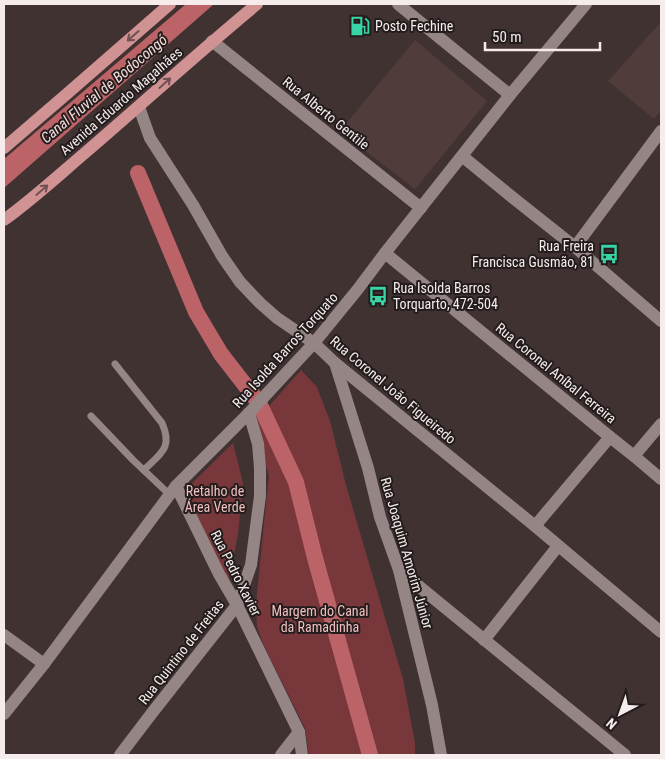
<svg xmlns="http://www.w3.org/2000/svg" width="665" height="759" font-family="'Roboto Condensed',sans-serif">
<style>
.built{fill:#513c3c}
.green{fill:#77373b}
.water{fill:#bb6367}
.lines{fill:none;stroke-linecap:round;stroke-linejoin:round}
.canal{stroke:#bb6367;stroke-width:16}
.lane{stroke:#968585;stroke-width:7}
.street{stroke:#968585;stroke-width:12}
.primary{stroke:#d09293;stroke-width:12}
.oneway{stroke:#715152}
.labels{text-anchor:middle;stroke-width:4;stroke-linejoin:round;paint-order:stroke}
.poi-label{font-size:14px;fill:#f6ecec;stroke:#231c1c;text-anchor:start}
.street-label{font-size:14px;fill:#f6ecec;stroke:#231c1c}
.park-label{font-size:14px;fill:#f1bfbf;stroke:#231c1c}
.water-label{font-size:15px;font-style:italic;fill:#f6dcdc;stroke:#231c1c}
</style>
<rect width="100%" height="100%" fill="#413232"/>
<g class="built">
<polygon points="660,23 661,24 661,110 654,119 608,81"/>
<polygon points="415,40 487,101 415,189 340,131"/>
</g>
<g class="green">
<polygon points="301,370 317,387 330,421 346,485 403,679 415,743 415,755 309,755 305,728 263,644 257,626 256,604 263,533 269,476 254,423"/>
<polygon points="233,443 243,483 238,534 228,584 181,494"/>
</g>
<polygon class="water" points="186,4 214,4 4,188 4,159"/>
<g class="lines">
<polyline class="canal" points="138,173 196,312 221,354 259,403 296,482 315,558 370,755"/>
<g class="lane">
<path d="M 115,364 L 162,423 C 173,448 161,453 144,470"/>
<polyline points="91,416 133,460 170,495"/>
</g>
<g class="street">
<polyline points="398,4 510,95"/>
<polyline points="212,41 421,208"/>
<polyline points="139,107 150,138 193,205 222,256 240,282 260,303 277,318 314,343 335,363 535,526 661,632"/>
<polyline points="462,156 512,197 575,247 661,321"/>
<polyline points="575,247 661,131"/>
<polyline points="385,253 610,437 634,456 661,479"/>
<polyline points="335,363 368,468 380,517 399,570 432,705 441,755"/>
<polyline points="634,456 661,424"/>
<polyline points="176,486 219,574 237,605 299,732 302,755"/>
<polyline points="535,526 610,437"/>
<polyline points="399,570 625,755"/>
<polyline points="4,635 44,664"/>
<polyline points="484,640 558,546"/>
<polyline points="4,714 44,664 176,486 249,413 314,343 358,289 385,253 510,95 586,4"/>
<polyline points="120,755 152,713 237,605 251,565 260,496 260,468 258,444 249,413"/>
<polyline points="281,755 299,732"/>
</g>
<g class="primary">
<polyline points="4,148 69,92 170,4"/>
<path d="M 4,220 C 33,199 59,175 86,152 C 143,103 199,52 257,4"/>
</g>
</g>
<defs><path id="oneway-shaft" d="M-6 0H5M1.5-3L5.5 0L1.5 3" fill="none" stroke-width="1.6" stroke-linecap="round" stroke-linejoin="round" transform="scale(1.25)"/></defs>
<g class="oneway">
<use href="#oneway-shaft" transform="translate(133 36) rotate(139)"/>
<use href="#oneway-shaft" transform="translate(165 83) rotate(-42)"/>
<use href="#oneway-shaft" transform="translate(42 190) rotate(-41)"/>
</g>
<defs>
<symbol id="fuel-bare" viewBox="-9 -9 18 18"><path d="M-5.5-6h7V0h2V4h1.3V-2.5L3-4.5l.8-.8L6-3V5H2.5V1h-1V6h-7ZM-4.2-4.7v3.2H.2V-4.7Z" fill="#38d4a6" stroke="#231c1c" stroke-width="2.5" paint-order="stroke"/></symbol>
<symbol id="bus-bare" viewBox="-9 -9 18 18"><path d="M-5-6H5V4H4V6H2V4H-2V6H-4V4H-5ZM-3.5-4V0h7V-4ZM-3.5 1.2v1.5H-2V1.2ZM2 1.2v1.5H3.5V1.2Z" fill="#38d4a6" stroke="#231c1c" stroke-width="2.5" paint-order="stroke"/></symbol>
</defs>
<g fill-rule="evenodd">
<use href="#fuel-bare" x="346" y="12" width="28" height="28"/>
<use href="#bus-bare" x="595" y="240" width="28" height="28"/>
<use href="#bus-bare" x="364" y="282" width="28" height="28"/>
</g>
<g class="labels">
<g class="poi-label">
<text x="375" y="31">Posto Fechine</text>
<text x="594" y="251" text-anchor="end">Rua Freira<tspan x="594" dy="16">Francisca Gusmão, 81</tspan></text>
<text x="393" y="293">Rua Isolda Barros<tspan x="393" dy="16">Torquarto, 472-504</tspan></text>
</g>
<g class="street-label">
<text transform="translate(121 101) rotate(-41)" y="5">Avenida Eduardo Magalhães</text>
<text transform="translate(326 113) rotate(39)" y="5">Rua Alberto Gentile</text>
<text transform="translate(285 350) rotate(-48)" y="5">Rua Isolda Barros Torquato</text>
<text transform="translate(556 373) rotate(39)" y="5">Rua Coronel Aníbal Ferreira</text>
<text transform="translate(393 390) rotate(40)" y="5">Rua Coronel João Figueiredo</text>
<text transform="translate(407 553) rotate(74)" y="5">Rua Joaquim Amorim Júnior</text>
<text transform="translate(236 573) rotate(63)" y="5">Rua Pedro Xavier</text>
<text transform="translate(181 652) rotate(-52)" y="5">Rua Quintino de Freitas</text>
</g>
<g class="park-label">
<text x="215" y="496">Retalho de<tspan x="215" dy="16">Área Verde</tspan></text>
<text x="320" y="616">Margem do Canal<tspan x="320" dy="16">da Ramadinha</tspan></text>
</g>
<g class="water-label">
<text transform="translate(104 89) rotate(-40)" y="5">Canal Fluvial de Bodocongó</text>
</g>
</g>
<rect width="665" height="759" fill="none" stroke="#f6ecec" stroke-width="10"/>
<g transform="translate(620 714) rotate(221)" stroke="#231c1c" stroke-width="4" paint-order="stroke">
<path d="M0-4L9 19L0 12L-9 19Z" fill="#f6ecec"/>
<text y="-8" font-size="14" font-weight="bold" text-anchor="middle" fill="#f6ecec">N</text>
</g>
<path d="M485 42v8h115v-8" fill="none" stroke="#f6ecec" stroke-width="2.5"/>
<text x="492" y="42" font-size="15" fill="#f6ecec" stroke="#231c1c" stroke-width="4" paint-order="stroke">50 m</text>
</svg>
